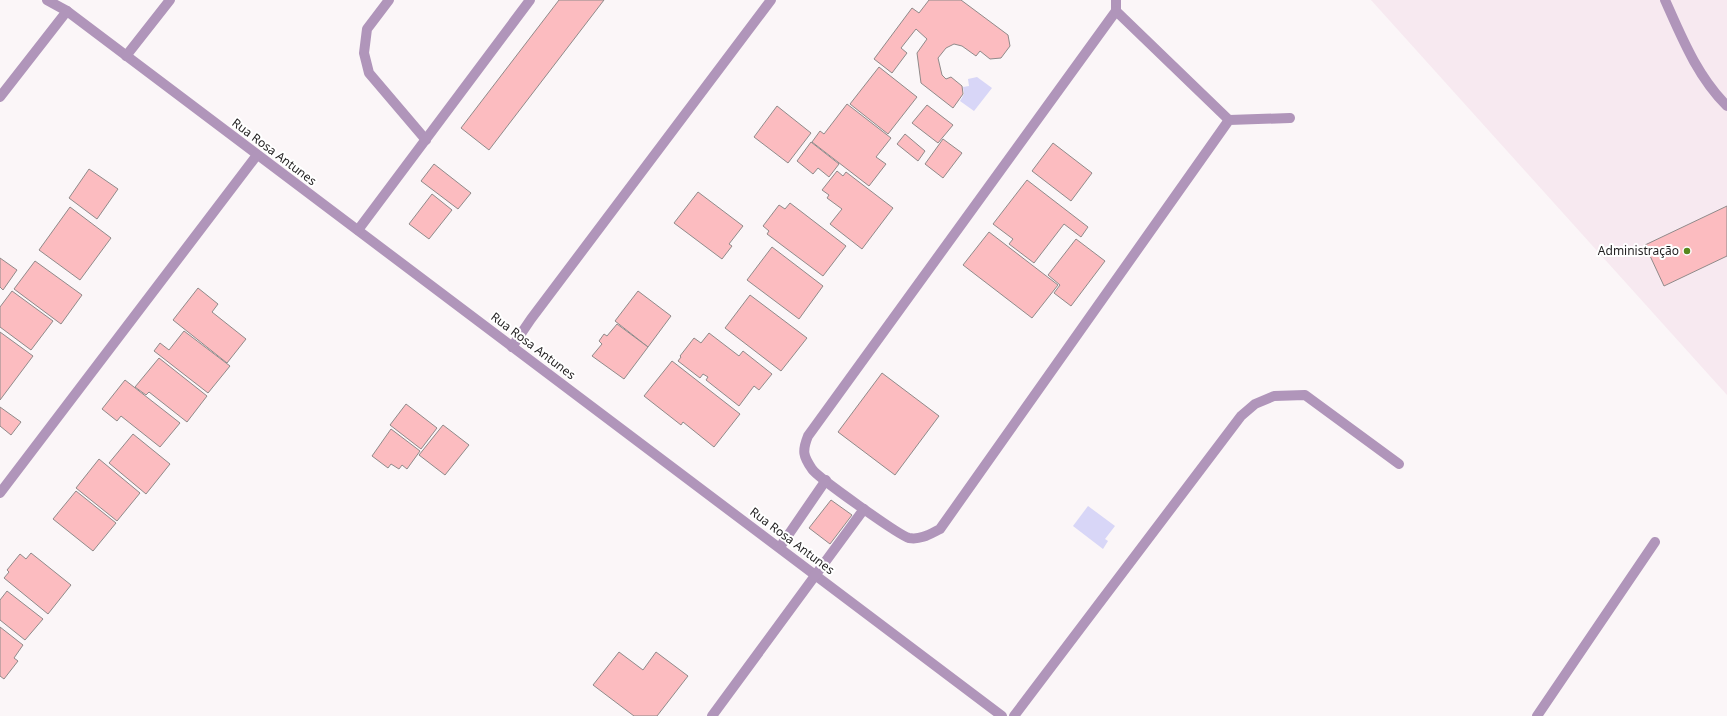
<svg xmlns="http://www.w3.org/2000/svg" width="1727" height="716" font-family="'Noto Sans',sans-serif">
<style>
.built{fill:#f7e9f0}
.water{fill:#d8d6f7}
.building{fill:#fcbcc0;stroke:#908a8a}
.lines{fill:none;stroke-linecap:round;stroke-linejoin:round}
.service{stroke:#b095ba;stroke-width:10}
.minor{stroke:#b095ba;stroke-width:10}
.poi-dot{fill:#57881d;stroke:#fff;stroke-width:1.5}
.labels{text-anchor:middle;stroke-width:4;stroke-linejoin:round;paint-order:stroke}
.street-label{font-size:12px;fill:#201e1f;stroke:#fff}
.poi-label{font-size:12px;fill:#201e1f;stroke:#fff;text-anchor:end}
</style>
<rect width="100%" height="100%" fill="#fbf6f8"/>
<polygon class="built" points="1371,0 1727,0 1727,395"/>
<g class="water">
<polygon points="977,77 992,88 974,111 960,101 964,94 963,87 969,86 968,79"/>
<polygon points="1088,506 1115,526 1105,539 1108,541 1103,549 1073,526"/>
</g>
<g class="building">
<polygon points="559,0 604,0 489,150 461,128"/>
<polygon points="929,0 961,0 1008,35 1010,46 1001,58 990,59 980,51 976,56 962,46 954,44 946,48 938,58 942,75 946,79 951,77 962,86 963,94 953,108 921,83 917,53 927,39 916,29 901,48 907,53 892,73 874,59 912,8 919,13"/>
<polygon points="879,67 917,97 888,134 850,104"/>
<polygon points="847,104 891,138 876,157 886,164 869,186 812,142 820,131 824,134"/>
<polygon points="927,105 953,125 938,143 912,123"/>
<polygon points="777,106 811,133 788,163 754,137"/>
<polygon points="905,134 925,151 918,161 897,144"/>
<polygon points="943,139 962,153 943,178 925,164"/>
<polygon points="811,142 839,164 829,177 818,168 813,174 797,161"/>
<polygon points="1053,143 1092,173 1071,201 1032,171"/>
<polygon points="434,164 471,193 458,209 421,181"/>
<polygon points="89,169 118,189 97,219 69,198"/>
<polygon points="837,171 843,176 846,172 893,208 862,249 830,224 842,209 827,198 829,195 822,190"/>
<polygon points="1027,180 1088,227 1081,237 1064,224 1034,263 1009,244 1013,239 993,224"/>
<polygon points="698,192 743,226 729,244 732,246 722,259 674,223"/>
<polygon points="432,194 452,210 429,239 409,224"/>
<polygon points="790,203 846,246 823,276 767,234 769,231 763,226 779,205 785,209"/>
<polygon points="1727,206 1727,256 1664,286 1645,245"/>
<polygon points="70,207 111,238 80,280 39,250"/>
<polygon points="989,232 1058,285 1032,318 963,265"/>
<polygon points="1076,239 1105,261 1071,306 1054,293 1060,285 1048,275"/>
<polygon points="772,247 823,286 799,319 747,280"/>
<polygon points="0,258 17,270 3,290 0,287"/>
<polygon points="35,261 82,295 61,324 14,289"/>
<polygon points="198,288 218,304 212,312 246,339 227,363 173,320"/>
<polygon points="12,291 53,321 31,350 0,327 0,307"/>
<polygon points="638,291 671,316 648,347 615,321"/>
<polygon points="750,295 807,338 781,371 725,328"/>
<polygon points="617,324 648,347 624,379 592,356 602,344 599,341 604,334 607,336"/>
<polygon points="184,331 230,366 208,393 154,351 160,343 169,350"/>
<polygon points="0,332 33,356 0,400"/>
<polygon points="709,333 739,356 743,351 772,374 759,390 754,386 739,406 706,380 708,377 703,374 700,378 678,361 681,357 680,356 694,338 701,343"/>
<polygon points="159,358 207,396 187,422 149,392 146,395 135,387"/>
<polygon points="672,361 740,414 714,447 683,422 681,425 644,396"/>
<polygon points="882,373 939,416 895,475 838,432"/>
<polygon points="125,380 180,423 160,447 121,416 117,421 102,409"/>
<polygon points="406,404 437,428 421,449 390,425"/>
<polygon points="0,407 21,422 11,435 0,426"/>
<polygon points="443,425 469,445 445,475 419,455"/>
<polygon points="391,429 420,451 407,469 402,465 399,469 391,464 388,468 372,456"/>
<polygon points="133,434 170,464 146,494 109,463"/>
<polygon points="99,459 140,493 117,521 76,488"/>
<polygon points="76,491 116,523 93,551 53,519"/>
<polygon points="831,500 852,515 830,544 809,528"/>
<polygon points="31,553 71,585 48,614 4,578 9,572 7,570 20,554 26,559"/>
<polygon points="7,591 43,619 25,640 0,620 0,600"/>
<polygon points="0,627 23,645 14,658 18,661 4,679 0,676"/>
<polygon points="619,652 643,670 656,652 688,676 657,716 634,716 593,685"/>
</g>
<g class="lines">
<path class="service" d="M 1665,0 C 1682,38 1697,76 1727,106"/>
<g class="minor">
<polyline points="47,0 67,11 1002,716"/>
<polyline points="389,0 367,29 364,53 369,73 426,140"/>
<path d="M 1116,0 L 1116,11 L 808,436 C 802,451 803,456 812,469 C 817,477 900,536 909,538 C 921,540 930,534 940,529 L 1229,120 L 1290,118"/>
<polyline points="1116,11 1229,120"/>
<polyline points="126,56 170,0"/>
<polyline points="0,97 67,11"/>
<polyline points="358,230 530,0"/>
<polyline points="512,347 531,319 771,0"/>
<polyline points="0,493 257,155"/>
<polyline points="780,547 826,480"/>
<polyline points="712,716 864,509"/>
<polyline points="1014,716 1241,416 1255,404 1274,396 1305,395 1399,464"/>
<polyline points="1537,716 1655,542"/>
</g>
</g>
<circle class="poi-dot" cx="1687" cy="251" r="4"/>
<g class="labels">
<g class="street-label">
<text transform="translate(274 152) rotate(37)" y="4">Rua Rosa Antunes</text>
<text transform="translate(533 346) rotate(37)" y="4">Rua Rosa Antunes</text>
<text transform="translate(792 541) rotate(37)" y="4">Rua Rosa Antunes</text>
</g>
<g class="poi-label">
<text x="1679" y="255">Administração</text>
</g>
</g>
</svg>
